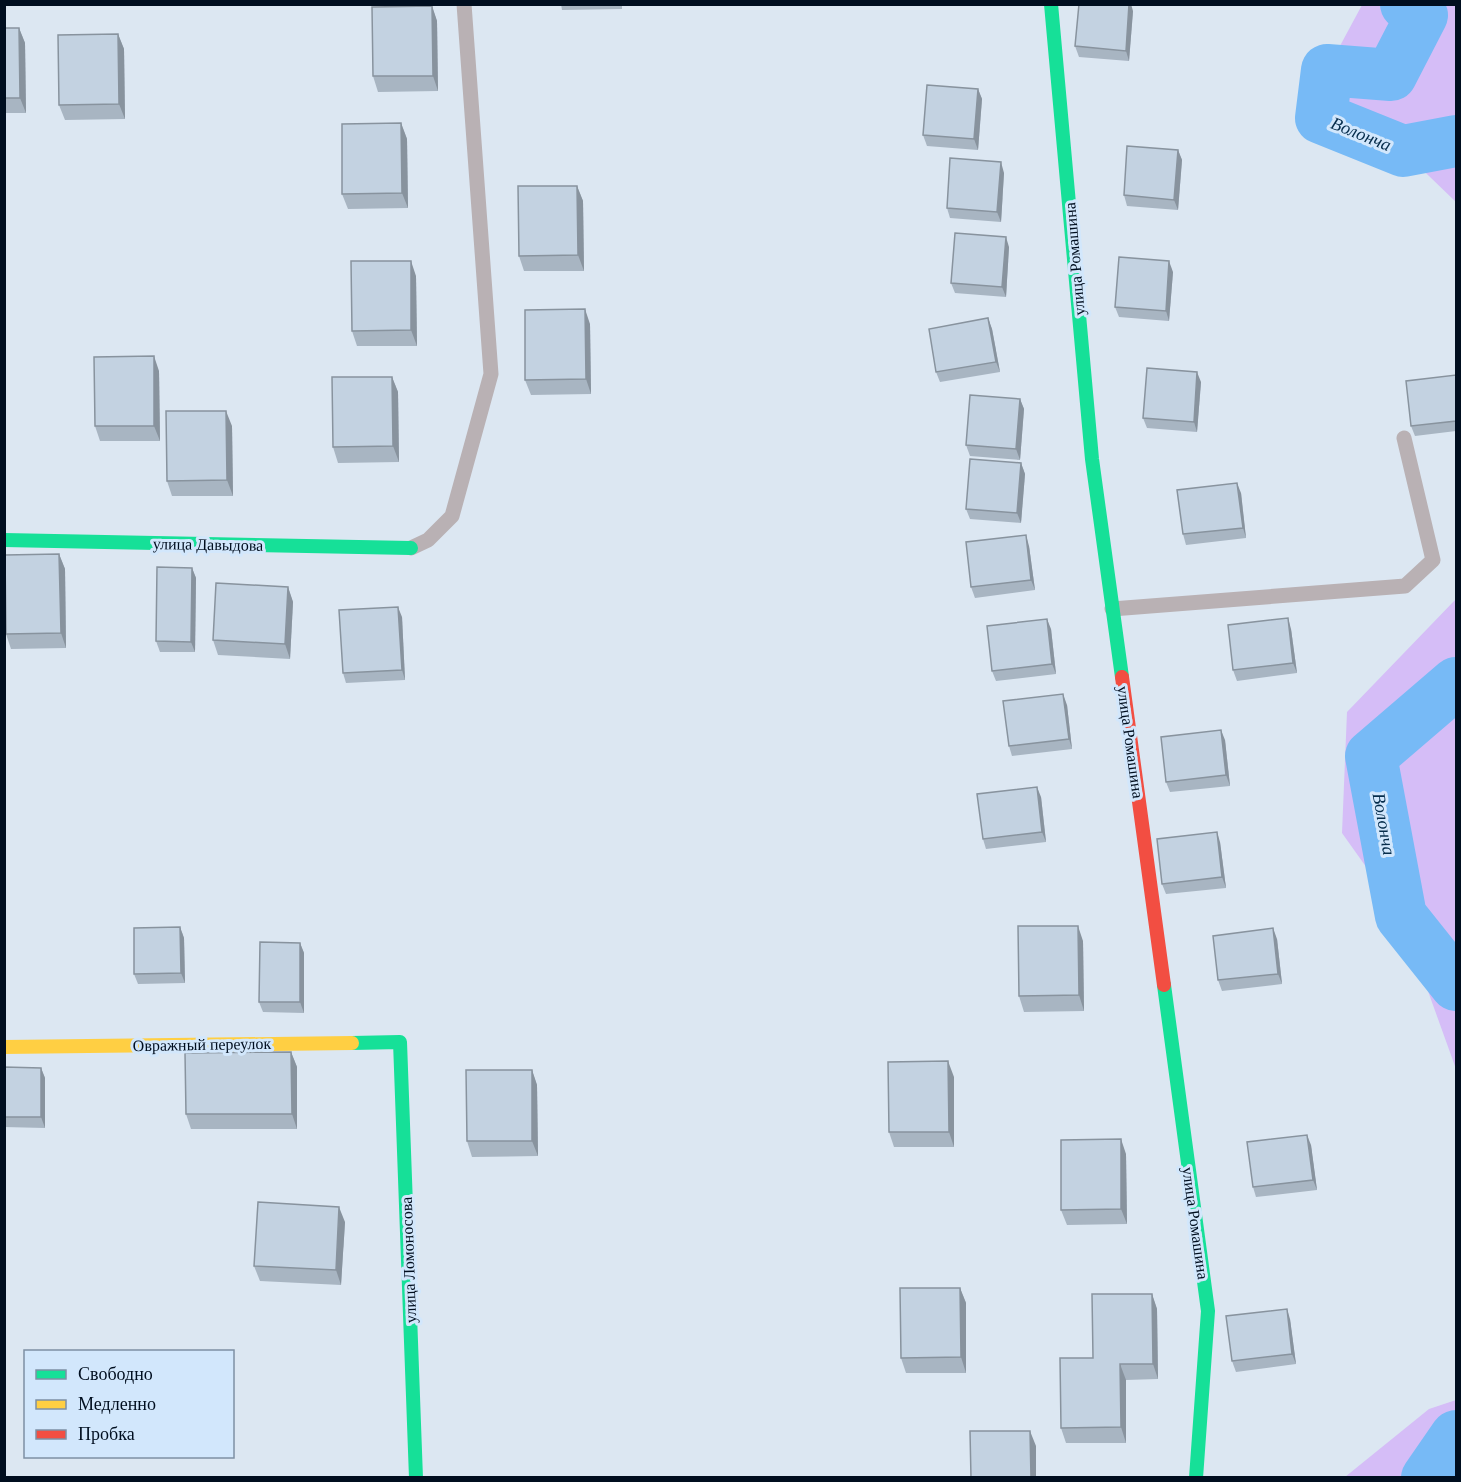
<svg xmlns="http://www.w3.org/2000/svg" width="1461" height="1482" font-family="Georgia,serif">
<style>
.green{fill:#d5bdf7}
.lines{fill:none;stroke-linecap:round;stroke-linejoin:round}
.river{stroke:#77baf6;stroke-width:52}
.lane{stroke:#b9b1b4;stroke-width:15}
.fast{stroke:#16e098;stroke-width:14}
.slow{stroke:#ffcf43;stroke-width:14}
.jam{stroke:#f24e42;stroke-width:14}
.wall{fill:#a8b5c2}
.shaded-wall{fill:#88939e}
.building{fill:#c3d2e1;stroke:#88939e;stroke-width:1.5}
.labels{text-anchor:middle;stroke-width:6;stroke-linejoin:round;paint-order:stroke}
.street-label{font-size:16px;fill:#000e1f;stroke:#d2e7fc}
.water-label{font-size:18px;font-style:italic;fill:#052c4b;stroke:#d2e7fc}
</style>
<rect width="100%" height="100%" fill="#dce7f2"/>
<g class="green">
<polygon points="1362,5 1456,5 1456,202 1403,151 1321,118 1327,70"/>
<polygon points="1456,599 1456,1069 1401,916 1342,833 1347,712"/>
<polygon points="1456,1400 1456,1477 1345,1477 1429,1409"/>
</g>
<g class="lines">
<g class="river">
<polyline points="1406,4 1422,15 1391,75 1327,70 1321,118 1403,151 1456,141"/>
<polyline points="1456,683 1371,756 1401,916 1456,985"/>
<polyline points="1427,1478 1456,1436"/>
</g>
<g class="lane">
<polyline points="411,548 428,540 452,516 491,374 464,4"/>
<polyline points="1112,609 1405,586 1433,560 1404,438"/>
</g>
<g class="fast">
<polyline points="1051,4 1092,459 1122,677"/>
<polyline points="4,540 411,548"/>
<polyline points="1164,985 1208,1311 1196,1478"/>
<polyline points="352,1043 400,1042 416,1478"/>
</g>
<polyline class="slow" points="4,1047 352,1043"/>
<polyline class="jam" points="1122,677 1164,985"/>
</g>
<g class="wall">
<polygon points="561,4 622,4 622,9 562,10"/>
<polygon points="432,6 437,21 438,91 378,92 373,76"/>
<polygon points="1133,11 1129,61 1079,57 1075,46"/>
<polygon points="4,28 19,28 25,43 26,113 4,113"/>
<polygon points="118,34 124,49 125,119 65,120 59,105"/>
<polygon points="978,89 982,99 978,150 927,146 923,135"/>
<polygon points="401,123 407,139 408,208 348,209 342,194"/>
<polygon points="1178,150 1182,160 1178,210 1127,206 1124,195"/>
<polygon points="1004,173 1001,222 950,218 947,208"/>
<polygon points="577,186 583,201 584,271 524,271 519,256"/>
<polygon points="1009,247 1006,297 955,293 951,283"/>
<polygon points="1173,272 1169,321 1119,317 1115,307"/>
<polygon points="416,276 417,346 357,346 352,331"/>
<polygon points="988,318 992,329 1000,372 940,382 936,372"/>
<polygon points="590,324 591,394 531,395 525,380"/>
<polygon points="159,371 160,441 100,441 95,426"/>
<polygon points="1456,375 1456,431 1415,436 1411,426"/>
<polygon points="392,377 398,392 399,462 338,463 333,447"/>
<polygon points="1201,382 1197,432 1147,428 1143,418"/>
<polygon points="1020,399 1024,409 1020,460 970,456 966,445"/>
<polygon points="232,426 233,496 172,496 167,481"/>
<polygon points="1021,463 1025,474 1021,523 970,519 966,509"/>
<polygon points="1241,493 1246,538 1186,545 1183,534"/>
<polygon points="1029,546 1035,590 975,598 971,587"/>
<polygon points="59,554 65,569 66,648 11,649 6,634"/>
<polygon points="192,568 196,578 195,652 160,652 156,641"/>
<polygon points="288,587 293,602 290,659 218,655 213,640"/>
<polygon points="402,617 405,680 346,683 343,673"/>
<polygon points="1051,629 1056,674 996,681 992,671"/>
<polygon points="1291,629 1297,673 1237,681 1233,670"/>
<polygon points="1067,705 1072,749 1012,756 1009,746"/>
<polygon points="1225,740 1230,786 1170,792 1166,782"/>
<polygon points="1041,797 1046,842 986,849 983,839"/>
<polygon points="1220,842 1226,888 1166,894 1162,884"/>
<polygon points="180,927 184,938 185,983 138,984 134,974"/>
<polygon points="1277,939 1282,984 1222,991 1218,980"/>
<polygon points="1083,941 1084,1011 1024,1012 1019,996"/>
<polygon points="300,943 304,953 304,1013 263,1012 259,1002"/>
<polygon points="291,1052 297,1067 297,1129 191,1129 186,1114"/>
<polygon points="4,1067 41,1068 45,1078 45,1128 4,1127"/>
<polygon points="532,1070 537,1085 538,1156 472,1157 467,1141"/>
<polygon points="954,1077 954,1147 894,1147 889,1132"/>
<polygon points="1311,1145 1317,1190 1256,1197 1253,1187"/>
<polygon points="1126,1154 1127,1224 1067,1225 1061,1210"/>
<polygon points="345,1222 341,1285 260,1281 254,1266"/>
<polygon points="960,1288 966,1303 966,1373 906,1373 901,1358"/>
<polygon points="1152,1294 1157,1309 1158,1379 1126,1380 1126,1443 1066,1443 1061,1428 1093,1358"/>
<polygon points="1290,1319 1296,1364 1236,1372 1232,1361"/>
</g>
<g class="shaded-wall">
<polygon points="1129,4 1131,4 1133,11 1129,61 1126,51"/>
<polygon points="432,6 437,21 438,91 433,76"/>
<polygon points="19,28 25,43 26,113 20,98"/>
<polygon points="118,34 124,49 125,119 119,104"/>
<polygon points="978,89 982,99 978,150 974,139"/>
<polygon points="401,123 407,139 408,208 402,193"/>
<polygon points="1178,150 1182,160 1178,210 1174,200"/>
<polygon points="1001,162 1004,173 1001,222 997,212"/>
<polygon points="577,186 583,201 584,271 578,255"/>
<polygon points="1006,237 1009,247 1006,297 1002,287"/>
<polygon points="411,261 416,276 417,346 411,330"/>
<polygon points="1169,261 1173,272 1169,321 1166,311"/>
<polygon points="585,309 590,324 591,394 586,379"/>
<polygon points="988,318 992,329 1000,372 996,362"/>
<polygon points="154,356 159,371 160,441 154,426"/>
<polygon points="1197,372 1201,382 1197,432 1194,422"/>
<polygon points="392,377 398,392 399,462 393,446"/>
<polygon points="1020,399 1024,409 1020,460 1016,449"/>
<polygon points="226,411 232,426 233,496 227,480"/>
<polygon points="1021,463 1025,474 1021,523 1017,513"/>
<polygon points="1237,483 1241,493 1246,538 1243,528"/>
<polygon points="1026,535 1029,546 1035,590 1031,580"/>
<polygon points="59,554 65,569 66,648 61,633"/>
<polygon points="192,568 196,578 195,652 191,642"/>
<polygon points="288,587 293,602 290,659 285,644"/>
<polygon points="398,607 402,617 405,680 402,670"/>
<polygon points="1288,618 1291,629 1297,673 1293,663"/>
<polygon points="1047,619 1051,629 1056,674 1052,664"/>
<polygon points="1063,694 1067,705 1072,749 1069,739"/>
<polygon points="1221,730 1225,740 1230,786 1226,775"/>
<polygon points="1037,787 1041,797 1046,842 1042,832"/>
<polygon points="1217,832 1220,842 1226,888 1222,877"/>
<polygon points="1078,926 1083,941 1084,1011 1079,995"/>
<polygon points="180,927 184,938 185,983 181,973"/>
<polygon points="1273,928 1277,939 1282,984 1278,974"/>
<polygon points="300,943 304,953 304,1013 300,1002"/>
<polygon points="291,1052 297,1067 297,1129 292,1114"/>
<polygon points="948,1061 954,1077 954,1147 949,1132"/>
<polygon points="41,1068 45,1078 45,1128 41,1117"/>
<polygon points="532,1070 537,1085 538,1156 532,1141"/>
<polygon points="1307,1135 1311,1145 1317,1190 1313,1180"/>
<polygon points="1121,1139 1126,1154 1127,1224 1121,1209"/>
<polygon points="339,1207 345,1222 341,1285 336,1270"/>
<polygon points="960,1288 966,1303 966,1373 961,1357"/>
<polygon points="1152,1294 1157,1309 1158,1379 1153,1364"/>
<polygon points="1287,1309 1290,1319 1296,1364 1292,1354"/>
<polygon points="1120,1364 1126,1380 1126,1443 1121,1427"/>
<polygon points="1030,1431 1036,1446 1036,1478 1031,1478"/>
</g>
<g class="building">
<polygon points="1079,4 1129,4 1126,51 1075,46"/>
<polygon points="432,6 433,76 373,76 372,7"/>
<polygon points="4,28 19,28 20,98 4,98"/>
<polygon points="118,34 119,104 59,105 58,35"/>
<polygon points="927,85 978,89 974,139 923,135"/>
<polygon points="401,123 402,193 342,194 342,124"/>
<polygon points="1127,146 1178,150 1174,200 1124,195"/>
<polygon points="950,158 1001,162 997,212 947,208"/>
<polygon points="518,186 577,186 578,255 519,256"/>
<polygon points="955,233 1006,237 1002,287 951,283"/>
<polygon points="1119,257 1169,261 1166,311 1115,307"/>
<polygon points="351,261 411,261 411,330 352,331"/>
<polygon points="585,309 586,379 525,380 525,310"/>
<polygon points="988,318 996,362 936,372 929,329"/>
<polygon points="154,356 154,426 95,426 94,357"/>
<polygon points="1147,368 1197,372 1194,422 1143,418"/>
<polygon points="1456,375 1456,421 1411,426 1406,381"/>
<polygon points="332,377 392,377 393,446 333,447"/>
<polygon points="970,395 1020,399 1016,449 966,445"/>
<polygon points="166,411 226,411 227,480 167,481"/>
<polygon points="970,459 1021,463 1017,513 966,509"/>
<polygon points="1237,483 1243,528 1183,534 1177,490"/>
<polygon points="1026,535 1031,580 971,587 966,542"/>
<polygon points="59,554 61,633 6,634 5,555"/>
<polygon points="157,567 192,568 191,642 156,641"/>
<polygon points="216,583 288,587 285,644 213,640"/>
<polygon points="398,607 402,670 343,673 339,610"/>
<polygon points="1288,618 1293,663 1233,670 1228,625"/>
<polygon points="1047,619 1052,664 992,671 987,626"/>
<polygon points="1063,694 1069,739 1009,746 1003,701"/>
<polygon points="1221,730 1226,775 1166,782 1161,737"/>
<polygon points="1037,787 1042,832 983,839 977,794"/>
<polygon points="1217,832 1222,877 1162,884 1157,839"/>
<polygon points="1018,926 1078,926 1079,995 1019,996"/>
<polygon points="180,927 181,973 134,974 134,928"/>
<polygon points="1273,928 1278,974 1218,980 1213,936"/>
<polygon points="260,942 300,943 300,1002 259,1002"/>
<polygon points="291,1052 292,1114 186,1114 185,1053"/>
<polygon points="948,1061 949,1132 889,1132 888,1062"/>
<polygon points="4,1067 41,1068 41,1117 4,1117"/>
<polygon points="466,1070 532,1070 532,1141 467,1141"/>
<polygon points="1307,1135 1313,1180 1253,1187 1247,1142"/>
<polygon points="1121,1139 1121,1209 1061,1210 1061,1140"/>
<polygon points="258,1202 339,1207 336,1270 254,1266"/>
<polygon points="900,1288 960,1288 961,1357 901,1358"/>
<polygon points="1092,1294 1152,1294 1153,1364 1120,1364 1121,1427 1061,1428 1060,1358 1093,1358"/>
<polygon points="1287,1309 1292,1354 1232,1361 1226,1316"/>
<polygon points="970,1431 1030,1431 1031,1478 971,1478"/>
</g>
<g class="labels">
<g class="street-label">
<text transform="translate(1074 259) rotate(-95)" y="6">улица Ромашина</text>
<text transform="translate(208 544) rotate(1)" y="6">улица Давыдова</text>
<text transform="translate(1131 742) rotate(82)" y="6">улица Ромашина</text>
<text transform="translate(202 1044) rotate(-1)" y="6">Овражный переулок</text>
<text transform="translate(1196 1223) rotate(82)" y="6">улица Ромашина</text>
<text transform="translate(408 1260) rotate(-92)" y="6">улица Ломоносова</text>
</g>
<g class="water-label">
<text transform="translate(1361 134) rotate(22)" y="6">Волонча</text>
<text transform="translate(1384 824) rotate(80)" y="6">Волонча</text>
</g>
</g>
<rect width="1461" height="1482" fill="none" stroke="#000e1f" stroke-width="12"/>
<rect x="24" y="1350" width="210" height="108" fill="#d2e7fc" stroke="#7e90a4" stroke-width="1.5"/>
<rect x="36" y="1370" width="30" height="9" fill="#16e098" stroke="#7e90a4" stroke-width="1.5"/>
<text x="78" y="1380" font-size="18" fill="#000e1f">Свободно</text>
<rect x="36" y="1400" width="30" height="9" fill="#ffcf43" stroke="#7e90a4" stroke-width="1.5"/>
<text x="78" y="1410" font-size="18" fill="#000e1f">Медленно</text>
<rect x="36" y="1430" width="30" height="9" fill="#f24e42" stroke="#7e90a4" stroke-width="1.5"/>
<text x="78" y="1440" font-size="18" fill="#000e1f">Пробка</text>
</svg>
